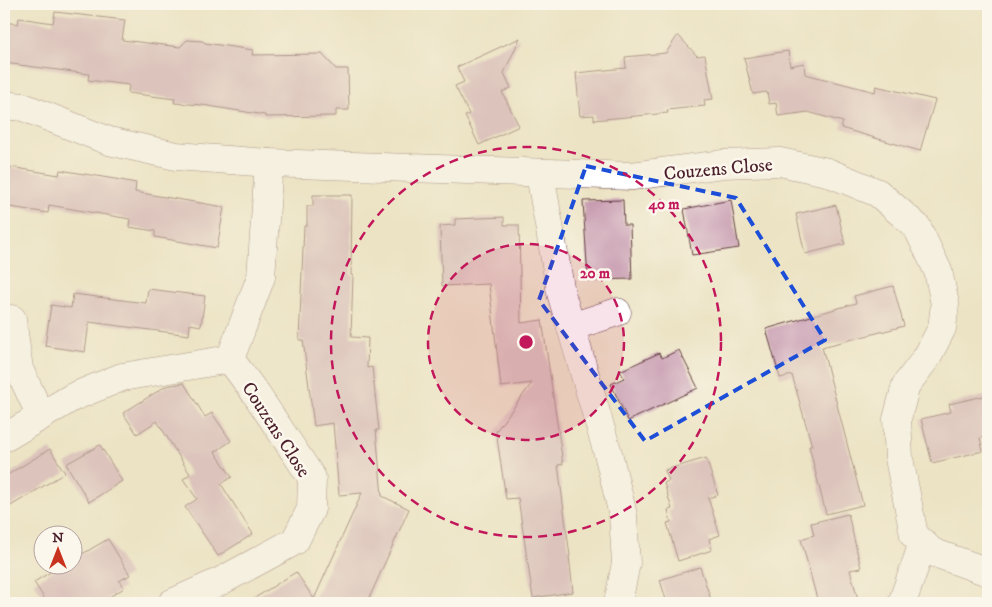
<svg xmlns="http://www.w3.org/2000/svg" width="992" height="607" font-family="'IM FELL DW Pica',serif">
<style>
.building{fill:#c79bb0}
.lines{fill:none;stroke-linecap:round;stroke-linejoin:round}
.minor-casing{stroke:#623c42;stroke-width:29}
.minor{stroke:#fff;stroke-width:28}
.marked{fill:none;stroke:#1d4ed8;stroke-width:4;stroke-dasharray:10 6;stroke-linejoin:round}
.ring{fill:none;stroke:#c2185b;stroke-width:2.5;stroke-dasharray:9 6}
.labels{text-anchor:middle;stroke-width:5;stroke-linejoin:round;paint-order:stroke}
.street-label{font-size:19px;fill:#4a1f2b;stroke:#fbf7ec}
.centre{fill:#c2185b;stroke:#fbf7ec;stroke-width:2.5}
.ring-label{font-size:15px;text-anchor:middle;font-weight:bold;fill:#c2185b;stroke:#fbf7ec;stroke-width:5;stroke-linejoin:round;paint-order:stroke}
</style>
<rect width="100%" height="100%" fill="#fbf7ec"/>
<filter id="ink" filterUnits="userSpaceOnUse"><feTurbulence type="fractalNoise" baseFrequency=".02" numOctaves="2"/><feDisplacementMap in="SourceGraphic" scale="10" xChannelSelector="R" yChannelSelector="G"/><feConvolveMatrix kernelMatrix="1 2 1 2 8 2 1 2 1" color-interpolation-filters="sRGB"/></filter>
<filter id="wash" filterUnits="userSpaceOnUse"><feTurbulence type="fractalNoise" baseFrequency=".0096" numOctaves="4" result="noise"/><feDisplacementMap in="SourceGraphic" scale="20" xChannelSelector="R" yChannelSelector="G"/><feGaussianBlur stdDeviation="1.12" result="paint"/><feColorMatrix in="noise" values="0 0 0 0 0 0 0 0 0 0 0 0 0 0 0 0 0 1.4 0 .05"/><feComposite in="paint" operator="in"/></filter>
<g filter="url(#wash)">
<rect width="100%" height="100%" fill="#ece3c4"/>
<g id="blocks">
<g class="building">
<polygon points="55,12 125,20 122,40 180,47 187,40 203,41 205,43 253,50 252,55 322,54 336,69 348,69 349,110 336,110 336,116 265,117 265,115 202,105 174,103 175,99 128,93 129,85 88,80 89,74 4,63 4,22 18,24 19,18 53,23"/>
<polygon points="678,35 697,56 705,55 713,99 704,100 705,106 667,110 668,113 594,120 594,115 580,116 576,73 626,68 625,57 666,53"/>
<polygon points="520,38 504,73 511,88 502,92 519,126 479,145 465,116 469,114 455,86 464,82 457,67"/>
<polygon points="788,51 790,66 804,63 805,74 875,92 876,86 935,100 920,151 841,128 843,122 808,112 778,116 776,103 769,104 767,92 753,94 744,58"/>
<polygon points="4,166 59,175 60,170 115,179 136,183 135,192 224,207 217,248 155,237 155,231 129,227 130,219 49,205 48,213 4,206"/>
<polygon points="313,195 352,195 351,275 353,275 351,337 368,338 367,368 372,367 379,430 376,430 382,496 409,509 367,603 247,603 296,572 314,599 362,493 339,495 333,423 314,426 303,340 299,340 304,226 307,226 307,206 313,206"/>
<polygon points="623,200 624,225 630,225 632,279 588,280 583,201"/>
<polygon points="731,200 739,248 692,255 684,209"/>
<polygon points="836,205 845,244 805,254 796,214"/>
<polygon points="504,217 504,225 519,225 521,323 542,320 563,464 558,465 570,556 569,556 573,592 533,598 518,498 506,499 496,431 532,383 501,387 489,284 442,286 440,226 455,225 455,219"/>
<polygon points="893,286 904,326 822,347 863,505 826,514 809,446 812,446 792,375 780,378 766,329 856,303 854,296"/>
<polygon points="148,289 205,296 201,326 190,324 189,335 89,322 85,352 45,346 51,305 71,308 73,294 146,303"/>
<polygon points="679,350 698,388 628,421 611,384 624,378 620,371 659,353 662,358"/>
<polygon points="184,383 205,417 212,413 231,441 215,452 232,477 221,484 253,534 218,556 185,507 197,499 183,479 190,474 157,421 137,434 123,413 166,386"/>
<polygon points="988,395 988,436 980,438 983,451 932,463 921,419 951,412 949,404"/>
<polygon points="100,445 122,481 89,502 66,464"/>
<polygon points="50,449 65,473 4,510 4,477"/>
<polygon points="706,458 718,495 708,498 720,535 709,539 712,550 678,561 667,523 671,522 668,510 672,509 664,483 669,481 665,470"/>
<polygon points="848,514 861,568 850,570 859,603 818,603 801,539 814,535 811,523"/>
<polygon points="108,539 130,575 119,581 124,588 100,603 47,603 34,582 64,564 72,564 72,560"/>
<polygon points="700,567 712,603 667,603 660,580"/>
</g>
</g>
</g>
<g filter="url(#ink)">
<use href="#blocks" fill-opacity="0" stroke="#623c42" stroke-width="1"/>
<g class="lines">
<defs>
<g id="minor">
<polyline points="4,105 23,107 109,141 176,156 269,163 632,176 723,164 780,162 827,172 878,193 917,227 938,271 945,304 942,328 927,357 906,385 897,419 899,458 914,535 932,552 988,572"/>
<polyline points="540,174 561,293 609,457 623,515 626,563 618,603"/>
<polyline points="12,319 19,369 41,416"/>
<polyline points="571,327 617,312"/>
<polyline points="6,437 73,397 122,377 230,359"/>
<polyline points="172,603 221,581 295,541 311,509 312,478 256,394 230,359 261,277 269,163"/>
<polyline points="902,603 923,543"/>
</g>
</defs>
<use href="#minor" class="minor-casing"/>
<use href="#minor" class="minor"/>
</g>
</g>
<path d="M0 0H992V607H0ZM 586,166 L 736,198 L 825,340 L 645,441 L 539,300 Z" fill="#ece3c4" fill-opacity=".55" fill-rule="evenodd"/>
<path class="marked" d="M 586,166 L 736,198 L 825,340 L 645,441 L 539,300 Z"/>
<circle cx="526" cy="342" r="98" fill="#c2185b" fill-opacity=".12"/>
<g class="ring">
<circle cx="526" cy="342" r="98"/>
<circle cx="526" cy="342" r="195"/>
</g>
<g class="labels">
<g class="street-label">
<text transform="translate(718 168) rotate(-5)" y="7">Couzens Close</text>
<text transform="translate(277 429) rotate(57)" y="7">Couzens Close</text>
</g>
</g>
<circle cx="526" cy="342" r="8" class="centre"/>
<g class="ring-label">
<text x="664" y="209">40 m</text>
<text x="595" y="278">20 m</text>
</g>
<rect width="992" height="607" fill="none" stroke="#fbf7ec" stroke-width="20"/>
<g transform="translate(58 550)"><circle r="24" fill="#fbf7ec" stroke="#b4a19f"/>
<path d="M0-4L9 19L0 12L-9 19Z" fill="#c8321e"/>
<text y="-8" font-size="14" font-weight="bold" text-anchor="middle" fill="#4a1f2b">N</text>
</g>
</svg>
